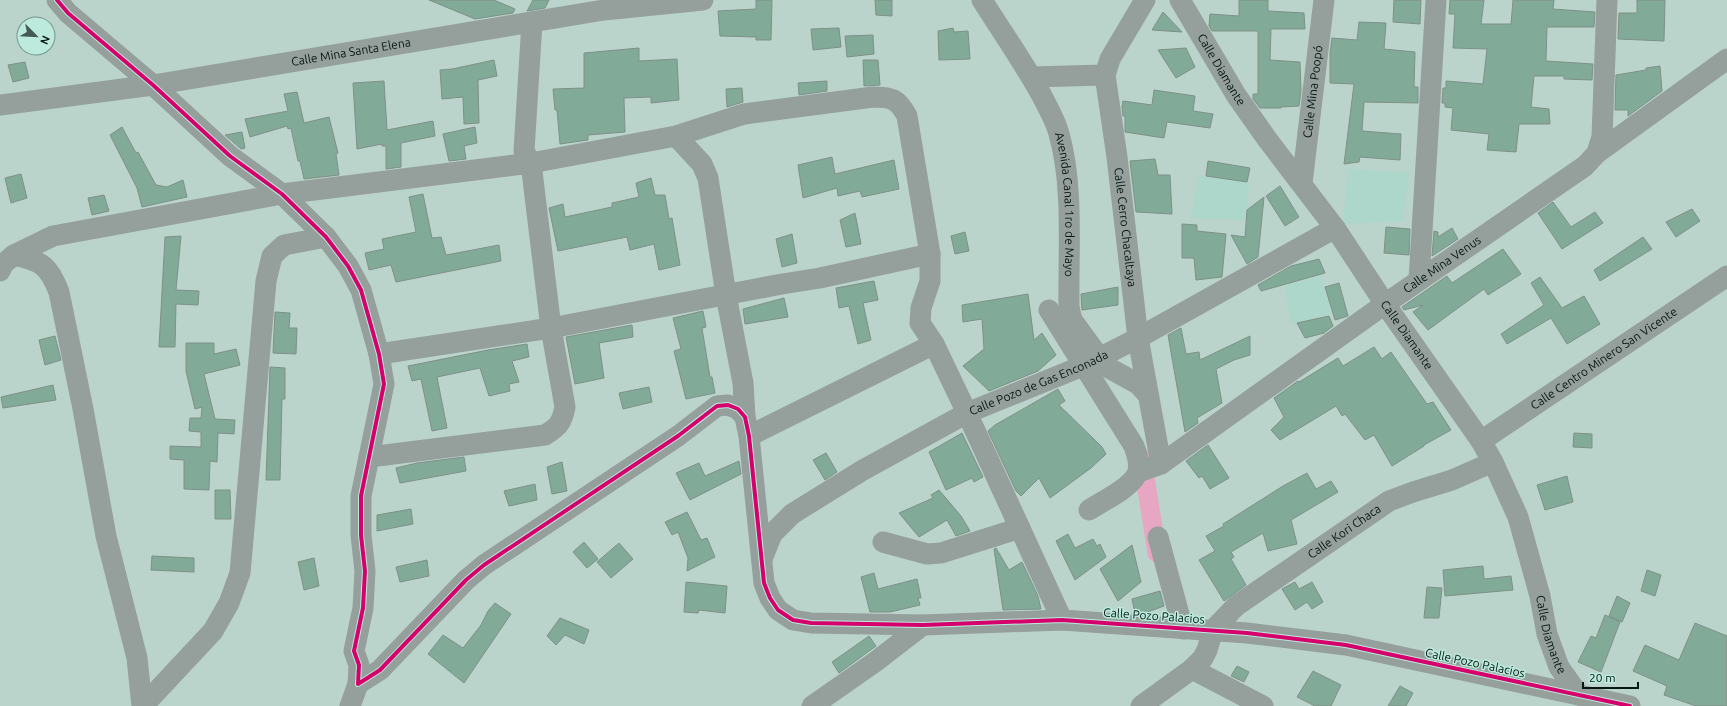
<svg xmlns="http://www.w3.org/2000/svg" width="1727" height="706" font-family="Ubuntu,sans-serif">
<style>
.built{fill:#acd7ca}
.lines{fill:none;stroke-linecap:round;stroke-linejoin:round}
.canal{stroke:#e7a7c2;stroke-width:19}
.building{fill:#82aa98;stroke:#7f9088}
.minor{stroke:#959f9c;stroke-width:21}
.cycleway-casing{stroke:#bcebdd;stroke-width:6}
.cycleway{stroke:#d6006c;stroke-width:4}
.labels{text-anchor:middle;stroke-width:3;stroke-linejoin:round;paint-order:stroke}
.street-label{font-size:12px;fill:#051712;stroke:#bcebdd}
</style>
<rect width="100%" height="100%" fill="#bad4cc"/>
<g class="built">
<polygon points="1348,169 1409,173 1403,221 1343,224"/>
<polygon points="1198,175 1249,183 1246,220 1191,218"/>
<polygon points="1321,276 1332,313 1291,325 1285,285"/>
</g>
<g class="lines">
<polyline class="canal" points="1140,456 1143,464 1157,553"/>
</g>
<g class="building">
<polygon points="429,0 494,0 515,9 513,13 475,19"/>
<polygon points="533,0 549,0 545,8 527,11"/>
<polygon points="756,0 772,0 771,40 756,40 756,37 720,36 718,11 756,9"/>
<polygon points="875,0 892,0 892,16 876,15"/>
<polygon points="1239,0 1268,0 1268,11 1304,13 1305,29 1271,29 1270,60 1300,62 1301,90 1299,106 1281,107 1281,108 1260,108 1253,99 1253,94 1258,94 1258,31 1212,31 1209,26 1210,14 1239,16"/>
<polygon points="1394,0 1421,0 1420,24 1393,22"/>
<polygon points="1450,0 1484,0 1481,24 1511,24 1513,0 1554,0 1553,9 1595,12 1594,27 1547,27 1546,61 1593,64 1592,80 1564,79 1564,76 1534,76 1531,107 1549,109 1550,124 1519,124 1516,152 1487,150 1489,134 1451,130 1453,108 1445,107 1445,103 1442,103 1443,88 1446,88 1446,81 1483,84 1487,49 1453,48 1455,14 1449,14"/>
<polygon points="1637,0 1665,0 1664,41 1618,39 1619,13 1637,13"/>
<polygon points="1163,12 1182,32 1152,30"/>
<polygon points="1359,22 1386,23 1384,49 1415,52 1414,87 1418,87 1418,103 1364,102 1362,131 1401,134 1400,160 1360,157 1359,162 1344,164 1354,84 1330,83 1330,53 1332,38 1357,40"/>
<polygon points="839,28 841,47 813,50 811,29"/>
<polygon points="953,28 954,32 968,31 970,59 939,60 938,31"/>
<polygon points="873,35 874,54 847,57 845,36"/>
<polygon points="639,48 639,61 677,59 679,100 651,103 651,97 624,98 625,132 588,135 588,140 560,144 557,110 555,110 553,89 584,88 584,53"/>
<polygon points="1186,48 1195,67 1176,78 1158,50"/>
<polygon points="494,60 497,76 478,80 479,123 464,124 463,97 442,99 440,70 452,69"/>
<polygon points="863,60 878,60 880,85 864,86"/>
<polygon points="25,62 29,78 13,82 8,65"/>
<polygon points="1660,66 1662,91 1628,116 1628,110 1615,110 1616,75 1646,70 1646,68"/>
<polygon points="384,81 387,130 433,121 435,136 401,143 401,167 386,169 386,146 382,146 382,144 357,149 353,83"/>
<polygon points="827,81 827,91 799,95 798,83"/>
<polygon points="742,88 743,102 727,107 726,89"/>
<polygon points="1154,90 1195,96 1193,111 1213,114 1210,128 1167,122 1164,138 1125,132 1125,116 1123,116 1122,107 1123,101 1152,105"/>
<polygon points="297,92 304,123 329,117 338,153 336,154 339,175 304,179 300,161 298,161 291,128 288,129 287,126 250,137 245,119 288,111 284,94"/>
<polygon points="122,127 136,153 138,152 156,185 167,187 183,180 187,197 142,207 137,188 110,135"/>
<polygon points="475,127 477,143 464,146 466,159 449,161 443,134"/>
<polygon points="242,132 245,148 241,149 225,135"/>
<polygon points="832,157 835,174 894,160 899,189 862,197 860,191 838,196 837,188 803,198 798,165"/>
<polygon points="1155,159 1158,175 1170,175 1172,214 1136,212 1130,161"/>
<polygon points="1208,161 1250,168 1247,182 1206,176"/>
<polygon points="21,174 27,198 11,203 5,178"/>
<polygon points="651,178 655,195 665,195 669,219 672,218 680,265 659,270 654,244 630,250 627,237 558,251 549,208 563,204 565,217 612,207 612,203 639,197 636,183"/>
<polygon points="1280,186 1299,217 1285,226 1266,196"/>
<polygon points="423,194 432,238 441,237 446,255 499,245 501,261 396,282 391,265 369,270 365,253 384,249 382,239 416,232 409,197"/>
<polygon points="104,195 109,211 92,215 88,198"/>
<polygon points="1264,197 1258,257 1247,264 1231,235 1245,237 1247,210"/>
<polygon points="1553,202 1571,227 1595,212 1603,223 1562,249 1538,213"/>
<polygon points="1692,209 1700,221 1676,237 1666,222"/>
<polygon points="855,213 861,244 846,247 840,220"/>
<polygon points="1182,224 1197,225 1197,231 1226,234 1222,277 1196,280 1194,258 1182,258"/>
<polygon points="1386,227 1410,229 1409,255 1384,253"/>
<polygon points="1452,228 1458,239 1432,256 1434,231 1438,232 1438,237"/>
<polygon points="965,232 969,251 955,254 951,236"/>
<polygon points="792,234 797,263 782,267 776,239"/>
<polygon points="181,236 176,290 199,291 198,305 176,304 175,347 159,347 165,237"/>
<polygon points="1643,237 1652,249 1600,281 1594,270"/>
<polygon points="1503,249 1521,274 1488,295 1484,289 1428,330 1413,312 1423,305 1404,310 1402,307 1447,276 1452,283"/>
<polygon points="1319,259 1325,273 1261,291 1258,285 1291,266"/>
<polygon points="1540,277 1562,308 1584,296 1600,324 1567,344 1551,318 1507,344 1501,334 1544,305 1531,283"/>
<polygon points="874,281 878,300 863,303 871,340 858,344 849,306 839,308 836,288"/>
<polygon points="1339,283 1348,316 1335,320 1325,287"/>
<polygon points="1118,287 1118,305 1082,310 1081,294"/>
<polygon points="1028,294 1034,340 1042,333 1056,355 1038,371 989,391 963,366 984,349 982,319 963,322 962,305"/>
<polygon points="784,298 788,317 745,324 743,309"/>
<polygon points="703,311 706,327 702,328 710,377 712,377 715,393 686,399 674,351 681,349 673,318"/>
<polygon points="275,312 290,313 289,328 297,328 296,354 273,353"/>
<polygon points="1329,316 1333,326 1324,333 1305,338 1297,323"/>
<polygon points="632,325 633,337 599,343 604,378 575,384 566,337"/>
<polygon points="1181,328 1186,354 1199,352 1200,360 1250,336 1250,355 1234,360 1216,369 1222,403 1197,418 1198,423 1185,432 1168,335"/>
<polygon points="55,336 61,360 45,365 39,340"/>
<polygon points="186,343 214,343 214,354 236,349 240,365 204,374 215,419 235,420 234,434 218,433 217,462 210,461 209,490 184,489 184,460 170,459 170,446 201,447 201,432 189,431 190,418 201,418 202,407 195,409 186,371"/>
<polygon points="527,344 529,357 512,361 519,382 509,384 510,391 489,396 480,368 437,377 447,428 432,431 421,379 412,381 408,366 488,350"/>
<polygon points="1374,347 1382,359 1391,352 1427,404 1433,402 1451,430 1424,445 1424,446 1392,466 1374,435 1365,440 1345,414 1342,416 1336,406 1280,440 1271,430 1284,417 1274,398 1298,381 1299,382 1338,358 1343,366"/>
<polygon points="270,367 285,368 285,399 282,399 280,480 266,480"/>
<polygon points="53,385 56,400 3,408 1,397"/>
<polygon points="649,387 652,402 623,409 619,393"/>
<polygon points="1058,389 1065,401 1059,405 1102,447 1106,454 1091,468 1050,498 1039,478 1021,496 1016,491 988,431 995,425"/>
<polygon points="962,433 983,477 974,482 972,478 946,490 929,452"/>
<polygon points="1574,433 1592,434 1592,448 1573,447"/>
<polygon points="1208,445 1229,478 1210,489 1202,476 1199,478 1186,461"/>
<polygon points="826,453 837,472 825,480 813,460"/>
<polygon points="464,457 466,471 400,483 396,468 417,463"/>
<polygon points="739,461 741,474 690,500 676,473 699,463 705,476"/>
<polygon points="562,462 567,491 552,494 547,467"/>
<polygon points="1307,473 1316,489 1331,481 1338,492 1291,520 1297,544 1268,551 1263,533 1231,552 1234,557 1231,559 1246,585 1224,601 1199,560 1215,551 1206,536 1224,526 1223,524 1283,486"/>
<polygon points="1567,476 1573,502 1545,510 1537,485"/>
<polygon points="535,484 537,500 509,506 504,491"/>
<polygon points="215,490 230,490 231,519 215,519"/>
<polygon points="939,490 961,516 970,531 956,536 947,520 919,537 899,513 933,498 931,495"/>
<polygon points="411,509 413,524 377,531 377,515"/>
<polygon points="687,512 701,540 707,538 715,557 687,571 688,558 678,532 672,535 665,522"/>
<polygon points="1068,534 1075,548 1093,539 1097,546 1100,544 1106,557 1075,580 1056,541"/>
<polygon points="584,542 598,559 587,568 573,552"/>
<polygon points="619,543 633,559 611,578 597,562"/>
<polygon points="1132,545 1141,582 1118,601 1100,569"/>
<polygon points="996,548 1009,570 1022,562 1038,596 1041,609 1003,610 994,549"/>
<polygon points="152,556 194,558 194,572 151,570"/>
<polygon points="314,558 319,586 304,590 298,562"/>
<polygon points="427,560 429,576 400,582 396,567"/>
<polygon points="1483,566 1484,579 1511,576 1513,590 1445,596 1443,570"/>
<polygon points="1647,570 1661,575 1655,596 1641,591"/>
<polygon points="874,573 878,589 917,579 921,598 918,598 920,605 890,612 870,612 861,577"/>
<polygon points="686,582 727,586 725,613 699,610 698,613 684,612"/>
<polygon points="1295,582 1299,589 1312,582 1323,602 1312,609 1307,602 1295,610 1282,589"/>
<polygon points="1427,587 1442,588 1439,618 1424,618"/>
<polygon points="1160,591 1164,606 1142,614 1135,613 1132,599"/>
<polygon points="1617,596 1630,603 1622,622 1609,616"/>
<polygon points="495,603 511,614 464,683 428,654 443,635 463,648 481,625 488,611"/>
<polygon points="1605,615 1620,622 1601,672 1578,662 1591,636 1596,638"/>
<polygon points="560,618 589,630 584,644 565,635 556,645 547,636"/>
<polygon points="1695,623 1727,636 1727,706 1696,706 1664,695 1667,686 1633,671 1645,645 1679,660"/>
<polygon points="869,636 876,646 839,673 832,662"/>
<polygon points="1237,666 1249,672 1244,682 1231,676"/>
<polygon points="1313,671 1341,685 1331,706 1315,706 1297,697"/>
<polygon points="1400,686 1413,693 1406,706 1388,706"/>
</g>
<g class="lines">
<g class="minor">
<polyline points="57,0 68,13 153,85 230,156 282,194 326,237 348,266 361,290 379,354 384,384 361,496 361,535 365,571 363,608 354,651 359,665 358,684 380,670 466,580 484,565 678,436 717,406 728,405 738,409 745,417 749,436 764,583 770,598 778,610 793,620 811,623 923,625 1062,620 1247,633 1346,645 1630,706"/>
<path id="s1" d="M 982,0 C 1002,32 1024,63 1042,96 C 1048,108 1056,121 1059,134 C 1074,186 1068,253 1069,307 L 1072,320 L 1099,357 L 1109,368 L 1138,384 L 1148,395"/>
<path id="s2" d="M 1145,0 L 1110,59 L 1105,75 L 1117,157 L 1138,338 L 1161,464"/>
<path id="s3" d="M 1180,0 L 1236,95 L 1267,139 L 1335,228 L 1385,304 L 1481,441 L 1493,462 L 1518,517 L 1540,596 L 1547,634 L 1559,667 L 1579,695"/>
<polyline points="1031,77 1105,75"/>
<path id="s4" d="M 0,105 L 153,85 L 604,10 L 703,0"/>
<polyline points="676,136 702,164 708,178 726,295 743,383 745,417"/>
<polyline points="1597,153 1727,59"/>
<path id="s5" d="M 1302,183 L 1324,0"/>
<path d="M 14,255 C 42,261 49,266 59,292 L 83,409 L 106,536 L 137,658 L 142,706"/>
<path d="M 0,271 L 3,264 L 14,255 L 53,236 L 282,194 L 531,163 L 676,136 L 744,114 L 873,97 C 892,97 898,99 907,116 L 930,254 L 930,281 L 921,308 L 920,323 L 934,344 L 967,413 L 1062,620"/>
<polyline points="1419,280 1436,0"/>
<path d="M 1049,310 L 1134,446 C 1137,454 1140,462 1138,471 C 1135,486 1101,502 1089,510"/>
<polyline points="379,354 551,328 782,284 820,278 930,254"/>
<polyline points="749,436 934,344"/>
<path id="s6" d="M 1481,441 L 1727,276"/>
<path d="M 369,457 L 545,435 C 558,427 562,423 565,407 L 551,328 L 531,163 L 524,151 L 532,22"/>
<path id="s7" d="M 1138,472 L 1161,464 L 1385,304 L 1585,166 L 1597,153 L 1602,137 L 1607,0"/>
<polyline points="1158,537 1183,629"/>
<polyline points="883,542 927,554 941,553 1020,528"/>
<path id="s8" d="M 762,559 L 772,534 L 792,514 L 863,470 L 967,413 L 1085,365 L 1138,338 L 1335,228"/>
<polyline points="1192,669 1263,706"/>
<polyline points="143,706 213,631 229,603 240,573 266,281 272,256 284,245 326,237"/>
<polyline points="350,706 358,684"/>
<polyline points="812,706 875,662 923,625"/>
<path id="s9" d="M 1141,706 L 1192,669 L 1203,658 L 1207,650 L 1213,630 L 1236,606 L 1389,501 L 1413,492 L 1452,480 L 1493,462"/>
</g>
<defs>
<polyline id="cycleway" points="57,0 68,13 153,85 230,156 282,194 326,237 348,266 361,290 379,354 384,384 361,496 361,535 365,571 363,608 354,651 359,665 358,684 380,670 466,580 484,565 678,436 717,406 728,405 738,409 745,417 749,436 764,583 770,598 778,610 793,620 811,623 923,625 1062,620 1247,633 1346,645 1630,706"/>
</defs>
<use href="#cycleway" class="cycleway-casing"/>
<use href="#cycleway" class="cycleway"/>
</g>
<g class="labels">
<g class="street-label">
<text dy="4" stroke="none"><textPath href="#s4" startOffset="355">Calle Mina Santa Elena</textPath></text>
<text dy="4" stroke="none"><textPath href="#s3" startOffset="81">Calle Diamante</textPath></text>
<text dy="4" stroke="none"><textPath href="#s5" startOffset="92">Calle Mina Poopó</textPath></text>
<text dy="4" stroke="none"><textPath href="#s1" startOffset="226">Avenida Canal 1ro de Mayo</textPath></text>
<text dy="4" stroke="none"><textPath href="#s2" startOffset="239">Calle Cerro Chacaltaya</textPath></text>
<text dy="4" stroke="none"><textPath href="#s7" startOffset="369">Calle Mina Venus</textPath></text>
<text dy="4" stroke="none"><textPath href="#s3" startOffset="405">Calle Diamante</textPath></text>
<text dy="4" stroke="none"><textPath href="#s6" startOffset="148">Calle Centro Minero San Vicente</textPath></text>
<text dy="4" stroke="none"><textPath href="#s8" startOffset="335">Calle Pozo de Gas Enconada</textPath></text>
<text dy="4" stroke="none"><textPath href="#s9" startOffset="273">Calle Kori Chaca</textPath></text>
<text transform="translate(1154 616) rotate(4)" y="4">Calle Pozo Palacios</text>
<text dy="4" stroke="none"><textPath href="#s3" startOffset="741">Calle Diamante</textPath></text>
<text transform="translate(1475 663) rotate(12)" y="4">Calle Pozo Palacios</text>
</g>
</g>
<g transform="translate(36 36) rotate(114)"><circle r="19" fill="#bcebdd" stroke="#73968c"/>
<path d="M0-3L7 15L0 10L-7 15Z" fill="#445953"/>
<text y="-6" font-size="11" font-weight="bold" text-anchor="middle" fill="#051712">N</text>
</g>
<path d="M1583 682v6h55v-6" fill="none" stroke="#051712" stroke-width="2"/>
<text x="1589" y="682" font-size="12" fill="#051712" stroke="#bcebdd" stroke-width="3" paint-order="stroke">20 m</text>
</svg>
